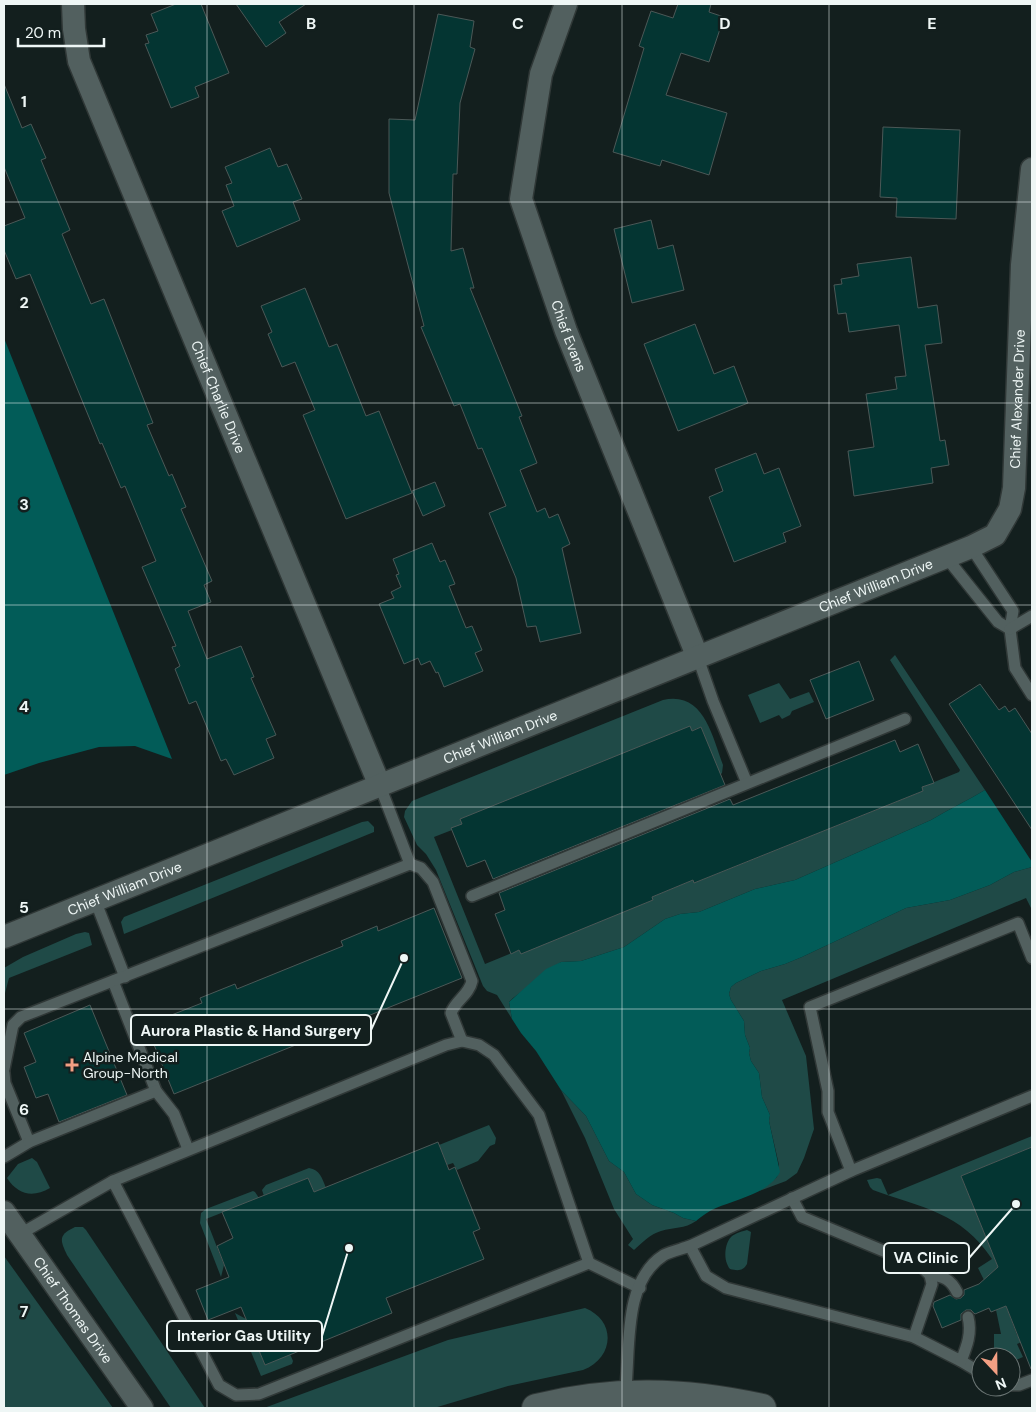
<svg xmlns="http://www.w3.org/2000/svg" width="1036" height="1412" font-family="'DM Sans',sans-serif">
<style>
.green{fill:#1f4a47}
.forest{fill:#025c58}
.building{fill:#043532;stroke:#4b5857}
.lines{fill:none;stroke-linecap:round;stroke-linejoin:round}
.lane-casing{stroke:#303837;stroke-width:14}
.street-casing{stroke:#303837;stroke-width:25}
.secondary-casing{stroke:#303837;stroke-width:30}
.lane{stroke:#52605f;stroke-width:11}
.street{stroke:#52605f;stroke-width:22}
.secondary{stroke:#52605f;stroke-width:28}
.grid{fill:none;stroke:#eef6f5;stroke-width:1;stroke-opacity:0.55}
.poi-dot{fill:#f39f83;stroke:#131f1e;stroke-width:2}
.labels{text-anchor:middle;stroke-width:5;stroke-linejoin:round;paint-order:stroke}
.street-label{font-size:14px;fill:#eef6f5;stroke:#131f1e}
.poi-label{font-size:14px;fill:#eef6f5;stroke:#131f1e;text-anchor:start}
.grid-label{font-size:16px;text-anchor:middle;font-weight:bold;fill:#eef6f5;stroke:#131f1e;stroke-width:5;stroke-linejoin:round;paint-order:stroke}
.leader{fill:none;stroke:#eef6f5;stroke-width:2}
.callout-dot{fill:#eef6f5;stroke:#131f1e;stroke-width:2}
.callout{fill:#131f1e;stroke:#eef6f5;stroke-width:2}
.callout-label{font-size:15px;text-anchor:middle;font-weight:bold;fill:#eef6f5}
</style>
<rect width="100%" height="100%" fill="#131f1e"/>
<g class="green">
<path d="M 895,655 L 985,790 C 967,801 949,809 931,820 L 795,880 L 755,889 L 699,912 L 680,914 L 665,919 L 624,947 L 581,961 L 561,962 L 513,998 L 509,1002 L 512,1019 L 497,995 L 487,991 L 483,986 L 436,870 L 426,854 L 417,845 L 404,817 L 405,811 L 412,801 L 663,700 C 704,691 712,736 723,765 L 722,773 L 718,777 L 717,767 L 701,727 L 460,819 L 462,824 L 452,830 L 434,837 L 485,964 L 519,950 L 521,953 L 653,900 L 652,897 L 693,880 L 694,883 L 923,791 L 922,787 L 959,772 L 960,770 L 890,660 Z"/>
<polygon points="779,683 790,699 809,692 814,702 792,711 790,715 782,719 779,715 760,723 748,695"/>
<polygon points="368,821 374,827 374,832 124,934 121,922 124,917 362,822"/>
<polygon points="1032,867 1032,910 1026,898 782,1000 806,1056 814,1129 804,1158 797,1173 786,1181 759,1191 777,1177 779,1165 769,1121 770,1115 762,1097 759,1073 751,1061 749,1053 750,1048 745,1035 744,1021 731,1000 729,994 731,987 736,983 761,971 785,964 802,957 906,908 950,900 990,885 1014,872"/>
<polygon points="85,932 89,933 92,945 9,978 4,997 4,968 23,957 76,934"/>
<path d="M 561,1090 L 586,1116 L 609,1161 L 624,1172 L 636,1194 L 652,1205 L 674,1213 L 683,1218 L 696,1221 C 685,1229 673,1227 661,1231 C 650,1234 642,1243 634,1250 L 628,1245 L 633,1239 L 614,1209 L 585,1138 Z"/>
<polygon points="489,1125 496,1138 495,1144 490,1146 478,1161 457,1170 453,1163 447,1165 439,1145"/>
<path d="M 1032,1136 L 1032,1147 L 961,1176 L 998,1267 L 984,1280 L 978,1268 L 992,1259 C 961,1212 922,1208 873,1190 L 870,1187 L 867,1180 L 877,1178 L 881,1179 L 888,1195 Z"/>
<path d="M 32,1158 L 37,1162 L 50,1188 C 33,1198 18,1195 7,1178 L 18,1164 Z"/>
<path d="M 309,1168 C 320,1170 322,1178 326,1188 L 314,1192 L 308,1178 L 264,1196 L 262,1190 L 266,1185 Z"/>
<polygon points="253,1191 255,1192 259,1198 206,1219 224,1265 221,1277 200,1223 201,1213 206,1209"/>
<path d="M 75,1227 L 83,1227 L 86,1230 L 205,1408 L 171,1408 L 67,1255 C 60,1240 58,1235 75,1227 Z"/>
<path d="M 747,1230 L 751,1232 L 747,1264 C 743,1271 738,1271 730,1269 C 723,1261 724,1243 732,1236 C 736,1233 743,1231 747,1230 Z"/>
<polygon points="4,1256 113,1408 4,1408"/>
<polygon points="1006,1306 1017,1335 1024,1341 1017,1344 1023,1357 1011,1362 1011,1357 998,1357 994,1352 994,1334 1001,1334 996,1310"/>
<path d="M 585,1308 C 617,1321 614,1358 583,1370 L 508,1386 L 434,1408 L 264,1408 L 448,1340 Z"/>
<polygon points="235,1313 246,1319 265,1365 290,1354 293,1361 292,1364 261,1376"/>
</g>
<g class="forest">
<polygon points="4,338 172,759 135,746 99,747 39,763 4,775"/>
<path d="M 985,790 L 1032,862 L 1032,867 L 1014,872 L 990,885 L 950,900 L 906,908 L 802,957 L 785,964 L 761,971 L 736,983 L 731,987 L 729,994 L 731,1000 L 744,1021 L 745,1035 L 750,1048 L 749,1053 L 751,1061 L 759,1073 L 762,1097 L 770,1115 L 769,1121 L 780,1172 C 769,1193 737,1199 716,1208 C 709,1211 702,1216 696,1221 L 683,1218 L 674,1213 L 652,1205 L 636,1194 L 624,1172 L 609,1161 L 586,1116 L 561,1090 L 536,1051 L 521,1033 L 512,1019 L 509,1002 L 546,969 L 561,962 L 581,961 L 624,947 L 665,919 L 680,914 L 699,912 L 755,889 L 795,880 L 931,820 C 949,809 967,801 985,790 Z"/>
</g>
<g class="building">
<polygon points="176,4 201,4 229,73 195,87 199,97 171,108 145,44 149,43 146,35 158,31 151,14"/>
<polygon points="236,4 306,4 279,22 286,33 266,47"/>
<polygon points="678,4 711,4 709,12 724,17 709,62 681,53 666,95 727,113 709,175 662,160 660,166 613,152 644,48 639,46 651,11 673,18"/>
<polygon points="438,14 474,21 470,47 475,49 460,103 457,174 453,174 451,251 463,248 474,288 470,288 522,416 519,417 537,463 520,470 537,512 545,508 549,518 558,514 570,544 562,548 581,633 540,642 536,626 527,627 516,578 489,513 506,506 482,448 478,449 460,404 454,406 421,327 424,326 389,193 389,119 415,120"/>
<polygon points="4,84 22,128 31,124 46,158 41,160 70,230 62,234 91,304 104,299 153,423 147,425 169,476 172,474 186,507 181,509 212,581 204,585 211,602 188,611 207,659 241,646 254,677 251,678 276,735 266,739 274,758 234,775 226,759 221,761 196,701 189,704 175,669 180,666 172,647 176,646 142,567 156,561 125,486 121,488 102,443 100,444 30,274 16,279 4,250 4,226 25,218 4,167"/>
<polygon points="883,127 960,130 956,219 896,217 897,198 880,197"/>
<polygon points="270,148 278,167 287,164 302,199 293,202 300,220 237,247 222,211 234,206 226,185 232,183 225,167"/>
<polygon points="651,220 658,249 673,245 684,290 632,303 614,229"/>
<polygon points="911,257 918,308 937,305 942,343 925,345 940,441 945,440 949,465 931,468 933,483 854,496 848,451 874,447 866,394 897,389 895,377 906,376 899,325 849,332 846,313 838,314 834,285 842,284 841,279 859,276 857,264"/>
<polygon points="305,288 329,347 337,344 366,416 379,411 412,493 346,519 303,415 315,410 295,362 282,367 268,334 272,332 261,306"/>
<polygon points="695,324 714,374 734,366 748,403 678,431 644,344"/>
<polygon points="756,453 764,474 779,468 801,526 783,533 786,542 734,562 709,497 723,491 715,469"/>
<polygon points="435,482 445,506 423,516 412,491"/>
<polygon points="432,543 440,562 445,560 455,584 449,586 466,628 472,626 482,650 475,653 483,671 444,687 438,672 436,673 430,661 421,665 418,658 404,664 379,604 394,598 391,592 401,587 396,575 399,574 393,559"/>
<polygon points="859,661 874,700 826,719 810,680"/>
<polygon points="980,684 999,710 1005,706 1009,712 1015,708 1032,734 1032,830 949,704"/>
<polygon points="690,726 692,731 701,727 725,785 493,879 485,860 467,867 451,828 462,824 460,819"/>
<polygon points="895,740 900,752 918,744 934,783 922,787 923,791 694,883 693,880 652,897 653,900 521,954 519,950 511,954 495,914 505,910 499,893 730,799 733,805"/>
<polygon points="434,908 462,978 174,1094 146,1025 202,1003 200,998 235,984 237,989 343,946 341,941 377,926 378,931"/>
<polygon points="90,1005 127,1095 59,1122 48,1094 36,1098 24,1067 36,1062 24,1033"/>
<polygon points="438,1142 449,1170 455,1167 480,1229 473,1232 484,1259 386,1298 392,1313 265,1365 241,1307 208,1320 196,1290 229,1277 217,1246 233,1238 222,1212 308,1178 314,1192"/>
<polygon points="1032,1147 1032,1369 1031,1369 1006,1306 991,1312 989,1308 975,1314 971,1310 966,1310 961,1314 961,1320 942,1328 933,1306 934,1302 950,1295 956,1299 961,1298 964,1295 964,1290 979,1284 998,1267 961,1176"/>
</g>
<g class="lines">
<defs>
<g id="lane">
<polyline points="971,547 1013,611 1010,629 1015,668 1032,695"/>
<polyline points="946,557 998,622 1010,629"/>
<polyline points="1010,629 1032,616"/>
<polyline points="698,658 713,701 747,783"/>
<path d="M 410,864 L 421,868 L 433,882 L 472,981 C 469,995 456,1000 451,1013 L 462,1041"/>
<polyline points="472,896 905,719"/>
<polyline points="95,900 125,977"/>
<polyline points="113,981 156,1091 174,1114 188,1149"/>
<polyline points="4,1069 13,1025 21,1017 410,864 380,786"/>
<polyline points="4,1073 5,1083 29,1142 4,1157"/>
<polyline points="29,1142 156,1091"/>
<polyline points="851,1171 828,1112 828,1091 810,1007 1018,923 1032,958"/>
<polyline points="113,1181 446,1045 462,1041 479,1045 494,1055 539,1115 589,1263"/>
<polyline points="20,1234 113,1181 219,1385 236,1395 259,1394 589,1263 640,1288"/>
<polyline points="690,1246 706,1276 726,1288 914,1337 932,1284 930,1275 922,1267 802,1217 792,1198"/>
<path d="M 930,1275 C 944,1276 951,1280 957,1292"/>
<polyline points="914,1337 961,1361 981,1373"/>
<path d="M 961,1361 C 967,1346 972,1333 968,1317"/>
<polyline points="1011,1385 1019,1385 1032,1380"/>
<path d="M 625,1397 C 631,1354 621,1282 664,1255 C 672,1251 682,1249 690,1246 L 851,1171 L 1032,1096"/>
</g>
<g id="street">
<path id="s1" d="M 73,4 L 74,29 L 79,61 L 380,786"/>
<path id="s2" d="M 566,4 L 541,74 L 521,199 L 566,331 L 698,658"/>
<path id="s3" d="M 4,937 L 971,547 L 995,535 L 1010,509 L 1014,488 L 1022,265 L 1032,169"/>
<path id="s4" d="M 4,1212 L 142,1408"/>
</g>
<path id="secondary" d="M 536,1408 C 613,1389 685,1391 762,1408"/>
</defs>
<use href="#lane" class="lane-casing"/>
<use href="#street" class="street-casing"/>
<use href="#secondary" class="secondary-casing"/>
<use href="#lane" class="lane"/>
<use href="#street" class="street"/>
<use href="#secondary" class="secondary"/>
</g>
<path class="grid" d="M 207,4 L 207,1408M 414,4 L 414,1408M 622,4 L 622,1408M 829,4 L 829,1408M 4,202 L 1032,202M 4,403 L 1032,403M 4,605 L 1032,605M 4,807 L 1032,807M 4,1009 L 1032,1009M 4,1210 L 1032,1210"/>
<path class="poi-dot" d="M69.5 1057.5h5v5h5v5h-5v5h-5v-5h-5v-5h5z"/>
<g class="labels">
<g class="street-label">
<text dy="5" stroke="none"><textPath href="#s2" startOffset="346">Chief Evans</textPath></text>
<text dy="5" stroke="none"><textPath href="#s1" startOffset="421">Chief Charlie Drive</textPath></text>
<text dy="5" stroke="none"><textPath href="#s3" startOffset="1210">Chief Alexander Drive</textPath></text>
<text dy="5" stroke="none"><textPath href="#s3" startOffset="940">Chief William Drive</textPath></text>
<text dy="5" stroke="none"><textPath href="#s3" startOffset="535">Chief William Drive</textPath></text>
<text dy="5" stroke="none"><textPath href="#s3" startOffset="130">Chief William Drive</textPath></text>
<text dy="5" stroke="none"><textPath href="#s4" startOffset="120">Chief Thomas Drive</textPath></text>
</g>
<g class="poi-label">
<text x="83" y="1062">Alpine Medical<tspan x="83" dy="16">Group-North</tspan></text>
</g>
</g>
<g class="grid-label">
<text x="311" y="29">B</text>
<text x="518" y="29">C</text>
<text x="725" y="29">D</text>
<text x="932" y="29">E</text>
<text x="24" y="107">1</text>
<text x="24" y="308">2</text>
<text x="24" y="510">3</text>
<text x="24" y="712">4</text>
<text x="24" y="913">5</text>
<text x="24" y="1115">6</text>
<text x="24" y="1317">7</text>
</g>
<path class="leader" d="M404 958L371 1030M1016 1204L969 1258M349 1248L322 1336"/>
<g class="callout-dot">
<circle cx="404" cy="958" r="5"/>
<circle cx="1016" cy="1204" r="5"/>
<circle cx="349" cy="1248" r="5"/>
</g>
<g class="callout">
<rect x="131" y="1015" width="240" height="30" rx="5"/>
<rect x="884" y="1243" width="85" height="30" rx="5"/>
<rect x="167" y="1321" width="155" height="30" rx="5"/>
</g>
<g class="callout-label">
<text x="251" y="1036">Aurora Plastic &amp; Hand Surgery</text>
<text x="926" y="1263">VA Clinic</text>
<text x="244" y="1341">Interior Gas Utility</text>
</g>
<rect width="1036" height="1412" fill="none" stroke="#eef6f5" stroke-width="10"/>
<g transform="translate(996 1372) rotate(158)"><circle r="24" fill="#131f1e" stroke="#6b7574"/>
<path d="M0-4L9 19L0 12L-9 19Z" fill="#f39f83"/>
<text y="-8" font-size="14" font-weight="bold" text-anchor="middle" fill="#eef6f5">N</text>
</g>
<path d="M18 38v8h86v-8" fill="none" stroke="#eef6f5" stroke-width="2.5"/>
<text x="25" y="38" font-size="15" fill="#eef6f5" stroke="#131f1e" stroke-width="4" paint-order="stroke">20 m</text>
</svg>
